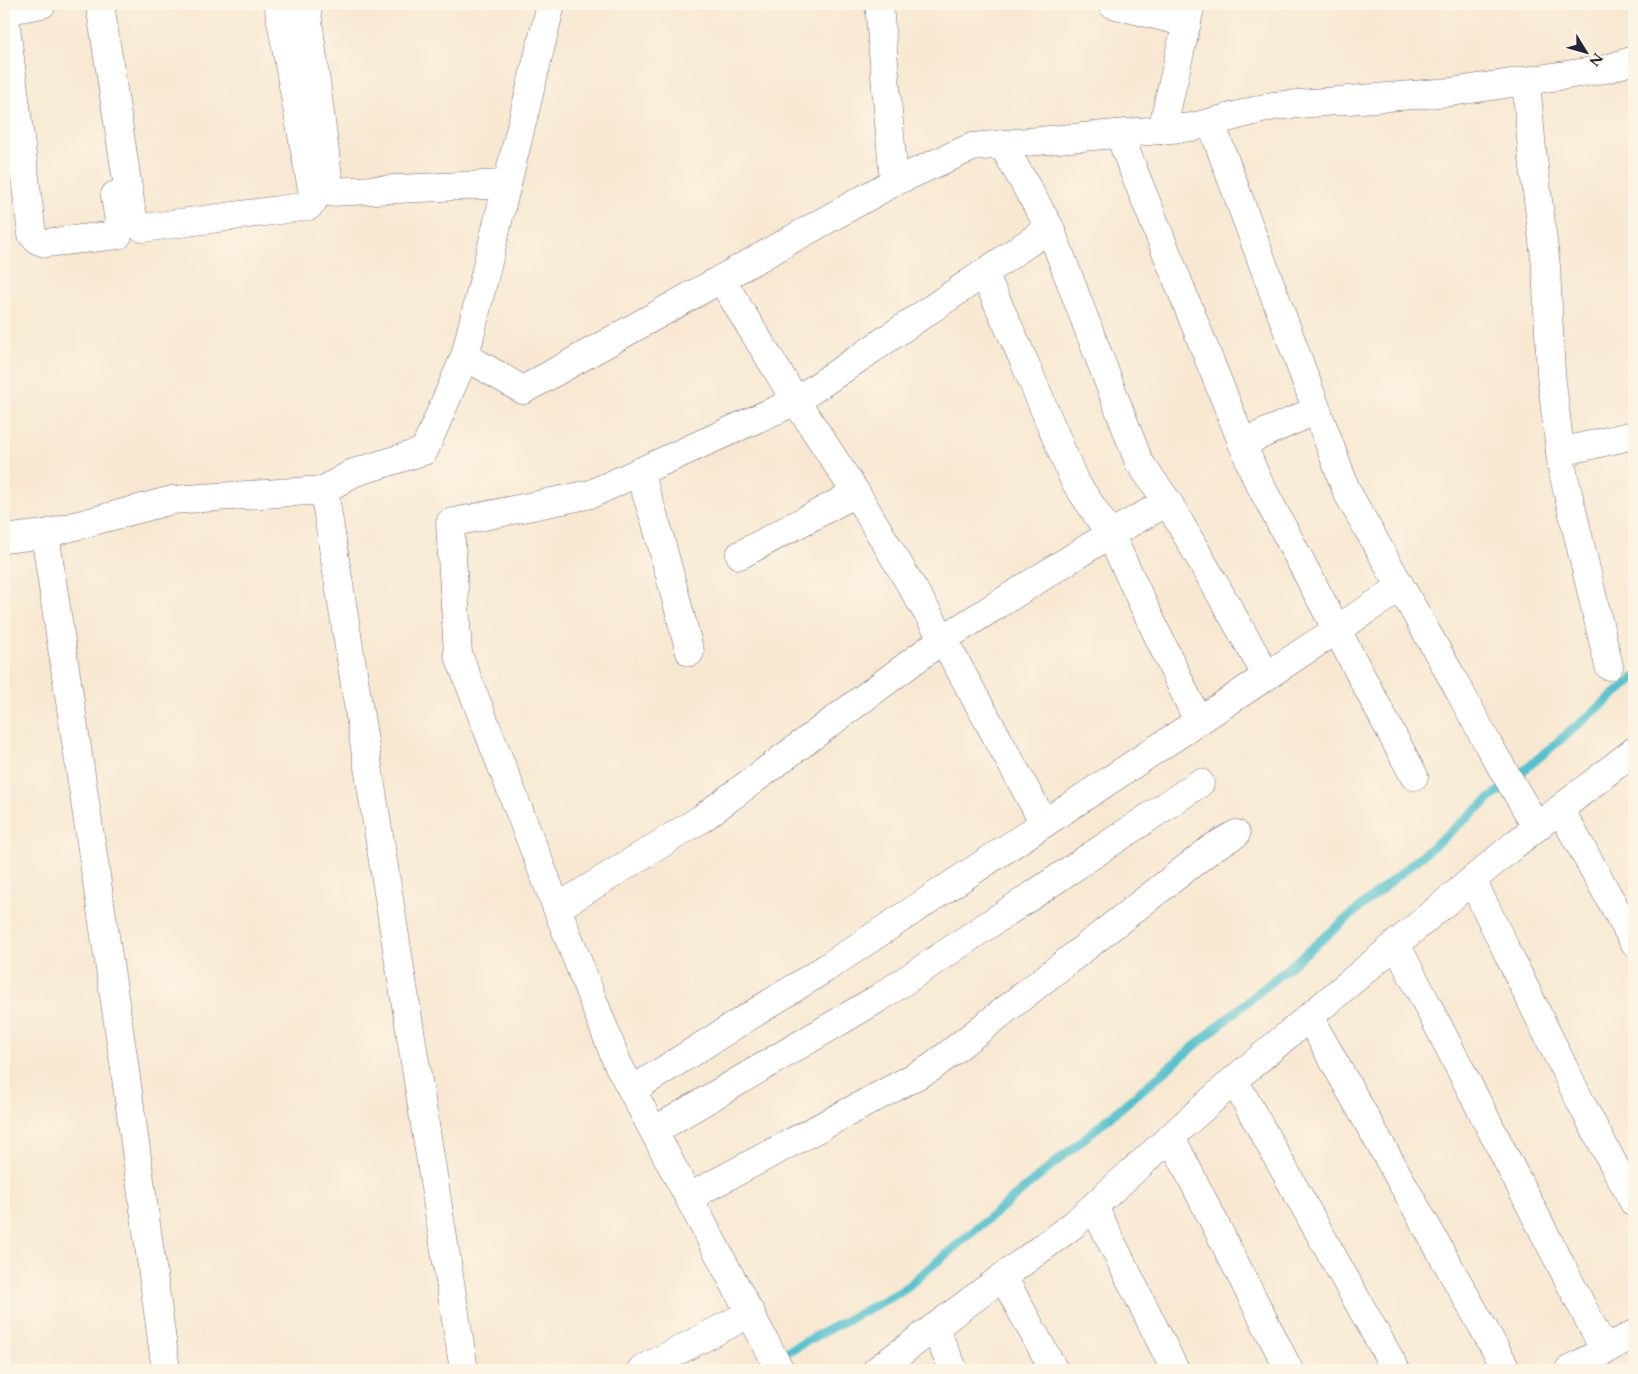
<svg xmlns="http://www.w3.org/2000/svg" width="1638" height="1374" font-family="Cardo,serif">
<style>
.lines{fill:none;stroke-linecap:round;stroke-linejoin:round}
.stream{stroke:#54c1ce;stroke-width:9}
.street-casing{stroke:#6d6770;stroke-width:29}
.street{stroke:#fff;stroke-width:28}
</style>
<rect width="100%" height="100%" fill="#fcf5e5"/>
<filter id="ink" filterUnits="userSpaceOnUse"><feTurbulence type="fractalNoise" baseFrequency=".02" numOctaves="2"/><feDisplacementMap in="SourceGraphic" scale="10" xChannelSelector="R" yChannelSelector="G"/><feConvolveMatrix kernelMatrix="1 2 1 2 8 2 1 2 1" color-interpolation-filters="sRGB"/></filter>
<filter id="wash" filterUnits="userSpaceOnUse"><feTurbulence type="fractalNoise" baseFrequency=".0096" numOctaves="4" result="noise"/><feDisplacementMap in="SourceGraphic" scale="20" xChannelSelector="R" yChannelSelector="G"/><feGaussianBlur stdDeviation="1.12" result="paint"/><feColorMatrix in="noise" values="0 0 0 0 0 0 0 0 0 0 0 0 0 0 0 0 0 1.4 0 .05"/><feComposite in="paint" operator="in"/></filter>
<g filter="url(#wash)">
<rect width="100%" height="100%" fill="#f8e8d2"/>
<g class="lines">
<polyline class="stream" points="752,1370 902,1291 1634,678"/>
</g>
</g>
<g filter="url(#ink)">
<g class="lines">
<defs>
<g id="street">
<polyline points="100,4 132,214 137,224 143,228 309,206 314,200 278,4"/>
<polyline points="306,4 330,192 507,184"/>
<polyline points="551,4 465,356 523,390 894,182 972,147 1193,127 1273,106 1451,92 1606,69 1634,60"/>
<polyline points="879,4 894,182"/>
<polyline points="1112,4 1187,23"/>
<polyline points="4,11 32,234 37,240 45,243 118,235 120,229 115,195"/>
<polyline points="4,11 42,4"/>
<polyline points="1526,81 1532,150 1546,266 1551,374 1562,468 1609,666"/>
<polyline points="1211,123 1347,492 1453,679 1489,746 1537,827"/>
<polyline points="1162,130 1191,4"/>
<polyline points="1119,134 1256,477 1414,776"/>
<polyline points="1050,228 1139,462 1168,502 1267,676"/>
<polyline points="984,273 1024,361 1074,480 1110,534 1168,502"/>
<polyline points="721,279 796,401 856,493 943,639 1044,823"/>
<polyline points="1242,443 1317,410"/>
<polyline points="1560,452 1634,435"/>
<polyline points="639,472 796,401 1050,228 1002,144"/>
<polyline points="45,534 124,1063 166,1370"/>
<polyline points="4,539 45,534 172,500 324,490"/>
<polyline points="740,555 856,493"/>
<polyline points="690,652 656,523 639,472 591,494 450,523 458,654 617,1062 780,1370"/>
<polyline points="1560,809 1634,942"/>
<polyline points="1472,880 1581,1103 1634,1203"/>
<polyline points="557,908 701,819 943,639 1110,534 1198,721"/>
<polyline points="1396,944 1605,1351"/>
<polyline points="1309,1017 1507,1370"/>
<polyline points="1234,1080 1396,1370"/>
<polyline points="632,1090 826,968 1401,587"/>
<polyline points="654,1131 879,998 1200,783"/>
<polyline points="1171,1137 1289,1370"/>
<polyline points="689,1197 931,1068 1212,848 1236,834"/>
<polyline points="1094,1207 1175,1370"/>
<polyline points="1003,1277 1054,1370"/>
<polyline points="934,1328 954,1370"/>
<polyline points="464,1370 324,490 353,473 424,451 465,356"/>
<polyline points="641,1370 751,1313"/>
<polyline points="877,1370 1073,1225 1234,1080 1514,845 1634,751"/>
<polyline points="1569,1370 1634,1334"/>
</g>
</defs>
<use href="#street" class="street-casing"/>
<use href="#street" class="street"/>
</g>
</g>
<rect width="1638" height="1374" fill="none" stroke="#fcf5e5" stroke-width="20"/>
<g transform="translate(1586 52) rotate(127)" stroke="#fcf5e5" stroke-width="4" paint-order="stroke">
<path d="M0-4L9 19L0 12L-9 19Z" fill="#22223b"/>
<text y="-8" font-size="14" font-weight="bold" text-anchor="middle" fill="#22223b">N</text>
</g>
</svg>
